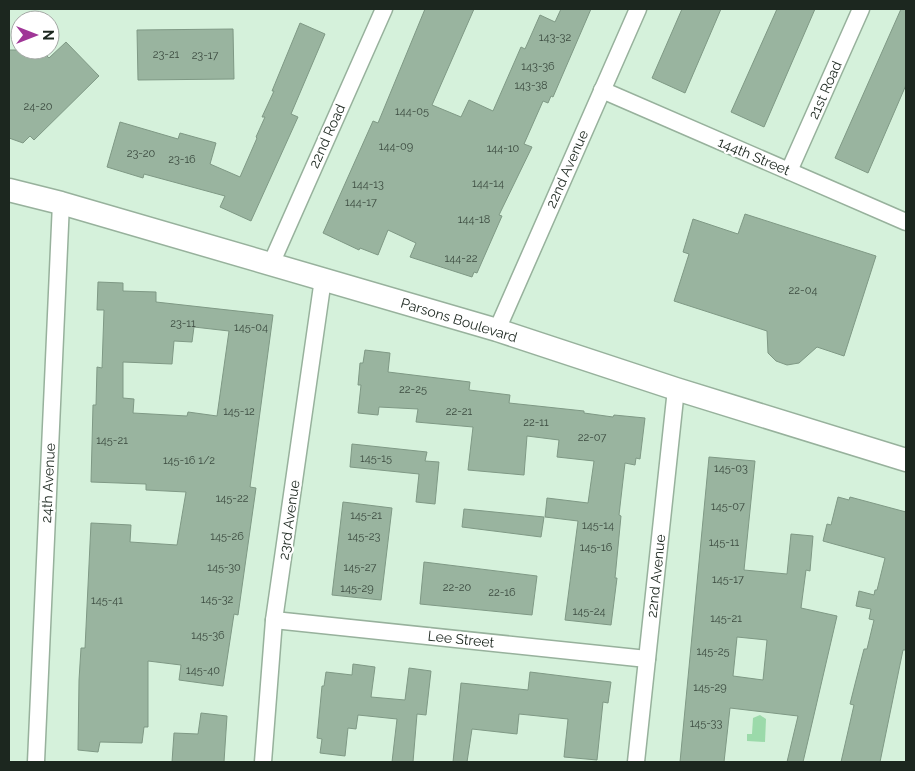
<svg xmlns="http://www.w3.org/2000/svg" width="915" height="771" font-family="Raleway,sans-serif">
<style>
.water{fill:#9bdaaa}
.building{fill:#99b49f;stroke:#7f9985;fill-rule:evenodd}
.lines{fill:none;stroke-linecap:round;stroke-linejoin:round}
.street-casing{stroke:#97b19c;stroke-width:19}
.secondary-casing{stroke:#97b19c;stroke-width:25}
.street{stroke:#fff;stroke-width:16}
.secondary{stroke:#fff;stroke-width:22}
.labels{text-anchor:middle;stroke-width:4.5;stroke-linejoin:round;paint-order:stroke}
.number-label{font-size:11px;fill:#3b4a3f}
.street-label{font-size:14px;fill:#1c271f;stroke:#fff}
</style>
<rect width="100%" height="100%" fill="#d5f1db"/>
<polygon class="water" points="760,715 766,719 765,742 747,741 747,734 752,734 753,718"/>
<g class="building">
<polygon points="425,9 474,9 432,105 461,117 469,100 493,111 521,47 525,49 540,15 555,22 561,9 591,9 553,97 551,96 548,103 543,101 524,144 532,147 499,215 502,216 477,273 474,272 472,277 410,257 416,243 388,230 378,255 360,248 359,250 323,233 373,121 378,123"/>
<polygon points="682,9 721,9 685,93 652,78"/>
<polygon points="777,9 815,9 764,127 731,112"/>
<polygon points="901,9 906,9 906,85 868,173 835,158"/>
<polygon points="300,23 325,34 291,114 298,117 251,221 220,207 225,196 144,174 143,178 107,167 120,122 178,139 180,133 216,143 210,164 240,177 257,138 256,137 265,117 262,117 274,91 272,91"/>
<polygon points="233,29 234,79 138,80 137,30"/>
<polygon points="66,42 99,76 34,140 30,136 23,143 9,138 9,50 41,50 49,58"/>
<polygon points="745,214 876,256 844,356 817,347 799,363 787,365 776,361 768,353 767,331 674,301 689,254 683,252 693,219 738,234"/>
<path d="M 98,282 L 123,283 L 123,291 L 156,292 L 156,302 L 273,315 L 250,487 L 256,488 L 238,615 L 234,614 L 223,686 L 179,680 L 181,665 L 148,661 L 148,727 L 144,727 L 142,743 L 100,742 L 98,752 L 78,750 L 79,680 L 81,648 L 85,648 L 91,523 L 131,525 L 130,542 L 177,545 L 186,492 L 146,490 L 146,484 L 91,482 L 93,405 L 96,405 L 97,367 L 102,368 L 104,310 L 97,310 ZM 194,327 L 229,331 L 217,416 L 188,412 L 187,416 L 133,413 L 134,399 L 123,398 L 123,362 L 172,364 L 174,341 L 192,342 Z"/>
<polygon points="365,350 390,353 388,372 470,382 469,390 510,395 509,403 584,411 584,413 613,417 614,415 645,418 640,459 636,458 635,465 625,463 619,515 621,516 615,578 617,578 611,625 565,620 578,521 545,517 547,498 588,503 594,461 557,457 559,440 527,436 524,475 468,470 473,427 416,422 418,409 379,407 378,415 358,413 361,385 358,385 360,363 363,363"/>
<polygon points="352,444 427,452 425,461 439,462 435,504 416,502 419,474 350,467"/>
<path d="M 709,457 L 755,461 L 744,570 L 787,574 L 791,534 L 813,536 L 810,571 L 806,570 L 801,608 L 837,616 L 803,762 L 787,762 L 798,716 L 730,708 L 724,762 L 680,762 ZM 737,637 L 767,640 L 763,680 L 733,676 Z"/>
<polygon points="838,497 849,500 850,497 906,512 906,650 903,650 880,762 841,762 854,705 850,704 855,684 864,649 867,649 874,620 869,619 871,609 856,606 859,591 874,595 875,590 877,590 885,558 823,541 827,524 831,525"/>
<polygon points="343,502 392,508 381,600 332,595"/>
<polygon points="464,509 544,517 541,537 462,527"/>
<polygon points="424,562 537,576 532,615 420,604"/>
<polygon points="353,664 375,667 371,697 405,700 409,668 431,671 426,715 417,714 413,762 392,762 397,719 358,715 356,729 348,728 345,756 320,753 322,739 317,738 322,686 324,686 326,672 352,675"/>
<polygon points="530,672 611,682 608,703 603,702 597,760 564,757 568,719 519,714 517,734 472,729 467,762 453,762 461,683 528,690"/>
<polygon points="201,713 227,716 224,762 172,762 174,733 198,734"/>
</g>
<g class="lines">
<defs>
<g id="street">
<polyline points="602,90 906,222"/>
<polyline points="789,171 861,9"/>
<polyline points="271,264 384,9"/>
<polyline points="497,330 638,9"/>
<polyline points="274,620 647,659"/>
<polyline points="36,762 61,203"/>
<polyline points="263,762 274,620 323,279"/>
<polyline points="636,762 676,389"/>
</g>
<polyline id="secondary" points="9,190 61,203 497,330 676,389 906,460"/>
</defs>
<use href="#street" class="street-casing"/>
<use href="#secondary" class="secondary-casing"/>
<use href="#street" class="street"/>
<use href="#secondary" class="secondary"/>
</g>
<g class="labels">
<g class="number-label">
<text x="555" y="41">143-32</text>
<text x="166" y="58">23-21</text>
<text x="205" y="59">23-17</text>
<text x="538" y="70">143-36</text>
<text x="531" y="89">143-38</text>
<text x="38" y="110">24-20</text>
<text x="412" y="115">144-05</text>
<text x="396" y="150">144-09</text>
<text x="503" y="152">144-10</text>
<text x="141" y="157">23-20</text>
<text x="182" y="163">23-16</text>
<text x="488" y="187">144-14</text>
<text x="368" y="188">144-13</text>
<text x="361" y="206">144-17</text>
<text x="474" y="223">144-18</text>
<text x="461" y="262">144-22</text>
<text x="803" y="294">22-04</text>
<text x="183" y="327">23-11</text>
<text x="251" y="331">145-04</text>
<text x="413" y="393">22-25</text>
<text x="239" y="415">145-12</text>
<text x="459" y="415">22-21</text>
<text x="536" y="426">22-11</text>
<text x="592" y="441">22-07</text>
<text x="112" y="444">145-21</text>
<text x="376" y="462">145-15</text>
<text x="189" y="464">145-16 1/2</text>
<text x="731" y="472">145-03</text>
<text x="232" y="502">145-22</text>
<text x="728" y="510">145-07</text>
<text x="366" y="519">145-21</text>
<text x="598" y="529">145-14</text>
<text x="227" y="540">145-26</text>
<text x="364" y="540">145-23</text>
<text x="724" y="546">145-11</text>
<text x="596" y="551">145-16</text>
<text x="224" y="571">145-30</text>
<text x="360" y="571">145-27</text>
<text x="728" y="583">145-17</text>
<text x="457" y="591">22-20</text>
<text x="357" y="592">145-29</text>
<text x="502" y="596">22-16</text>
<text x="217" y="603">145-32</text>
<text x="107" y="604">145-41</text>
<text x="589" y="615">145-24</text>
<text x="726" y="622">145-21</text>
<text x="208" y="639">145-36</text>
<text x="713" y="655">145-25</text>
<text x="203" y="674">145-40</text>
<text x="710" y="691">145-29</text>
<text x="706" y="727">145-33</text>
</g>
<g class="street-label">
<text transform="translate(825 90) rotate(-66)" y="5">21st Road</text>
<text transform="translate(327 136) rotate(-66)" y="5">22nd Road</text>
<text transform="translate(754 156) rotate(23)" y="5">144th Street</text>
<text transform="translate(567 169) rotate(-66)" y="5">22nd Avenue</text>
<text transform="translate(459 320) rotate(17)" y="5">Parsons Boulevard</text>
<text transform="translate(48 483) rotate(-87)" y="5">24th Avenue</text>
<text transform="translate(289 520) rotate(-82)" y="5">23rd Avenue</text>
<text transform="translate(656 576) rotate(-84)" y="5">22nd Avenue</text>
<text transform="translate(461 639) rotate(6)" y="5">Lee Street</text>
</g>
</g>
<rect width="915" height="771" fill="none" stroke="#1c271f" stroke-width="20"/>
<g transform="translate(35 35) rotate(90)"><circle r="24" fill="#ffffff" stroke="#a4a9a5"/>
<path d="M0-4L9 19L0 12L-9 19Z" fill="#a03697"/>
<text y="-8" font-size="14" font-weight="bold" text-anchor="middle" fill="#1c271f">N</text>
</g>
</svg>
